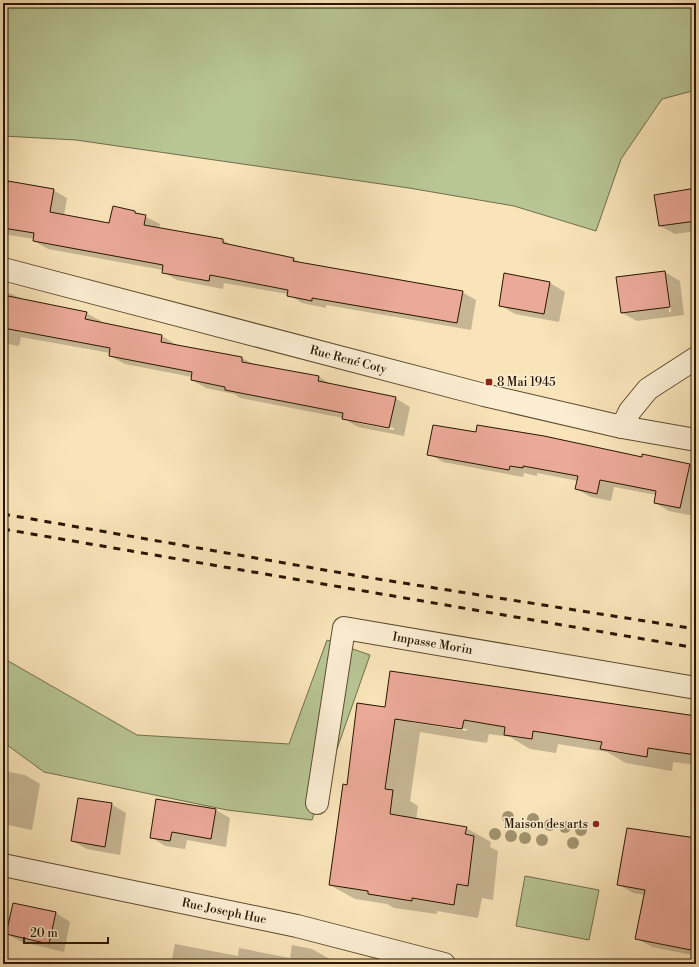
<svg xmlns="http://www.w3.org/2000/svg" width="699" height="967" font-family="'Libre Bodoni',serif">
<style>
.green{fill:#b8c594;stroke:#706e4a}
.shadow{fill:#0003;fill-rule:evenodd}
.building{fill:#eba998;stroke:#291600}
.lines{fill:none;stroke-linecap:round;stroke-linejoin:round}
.minor-casing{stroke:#5d4a2e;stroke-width:24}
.minor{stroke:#fbedd2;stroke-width:22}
.rail{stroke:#291600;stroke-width:3;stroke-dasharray:7 7;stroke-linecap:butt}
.tree{fill:#a29470}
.poi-dot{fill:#8f2418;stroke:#fbedd2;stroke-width:1.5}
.labels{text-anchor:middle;stroke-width:3;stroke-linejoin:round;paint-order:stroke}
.street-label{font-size:12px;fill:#291600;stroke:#fbedd2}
.poi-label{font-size:12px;fill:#291600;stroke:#fbedd2;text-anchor:start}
</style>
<rect width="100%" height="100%" fill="#f9e4b9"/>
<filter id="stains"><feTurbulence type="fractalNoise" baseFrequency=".005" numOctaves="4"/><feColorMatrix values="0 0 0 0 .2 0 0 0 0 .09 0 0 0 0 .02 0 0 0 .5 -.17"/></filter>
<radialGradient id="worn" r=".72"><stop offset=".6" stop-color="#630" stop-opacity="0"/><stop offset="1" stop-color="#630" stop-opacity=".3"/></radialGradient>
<g class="green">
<polygon points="3,3 696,3 696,90 662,99 621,159 596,231 514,206 409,188 76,140 3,136"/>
<polygon points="327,640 370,655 312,820 227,810 44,772 3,742 3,658 137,735 289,744"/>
<polygon points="525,876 599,890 589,940 516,926"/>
</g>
<g class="shadow">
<polygon points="3,187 53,190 67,198 64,215 110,224 135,212 160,224 159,229 223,240 234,247 294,259 303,264 462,292 476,300 471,330 326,305 326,308 302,303 288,294 224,283 223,289 177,280 163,272 163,270 48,249 34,241 34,239 3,234"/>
<polygon points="696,189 696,231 675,234 660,226"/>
<path d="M 665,272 L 680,281 L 684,315 L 637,321 L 622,313 ZM 665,281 L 667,281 L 671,312 L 669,312 Z"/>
<polygon points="505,275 550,283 565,292 559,322 515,314 500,305"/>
<path d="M 3,292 L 12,294 L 24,300 L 86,313 L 101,321 L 101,324 L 162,336 L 177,345 L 242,358 L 255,365 L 319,377 L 334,386 L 395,398 L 410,407 L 404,436 L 358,427 L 343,418 L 240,398 L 234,394 L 206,388 L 192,380 L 192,377 L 125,364 L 110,356 L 110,353 L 21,337 L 19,346 L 3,343 ZM 355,420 L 394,428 L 394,430 L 358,423 Z"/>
<polygon points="429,454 642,458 643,455 696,465 696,505 694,516 669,511 655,503 656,495 614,487 611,501 591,497 576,489 578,481 537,473 537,476 524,473 523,477 443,462"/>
<path d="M 386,709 L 696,717 L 696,765 L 673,762 L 672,771 L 626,763 L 607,752 L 558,744 L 556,753 L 530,749 L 510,737 L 489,734 L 487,743 L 420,732 L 410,801 L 418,806 L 416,820 L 466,828 L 491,842 L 490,847 L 498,851 L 493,900 L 482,898 L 478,918 L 437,911 L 437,914 L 394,908 L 387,904 L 355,899 L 330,885 L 348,786 ZM 410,720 L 467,729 L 467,731 L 410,722 Z"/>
<polygon points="3,771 25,775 40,784 32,830 3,824"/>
<polygon points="111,804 126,813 120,855 87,849 72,841"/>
<polygon points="216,810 230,818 226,847 187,840 185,849 165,846 151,837"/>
<polygon points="696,839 696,964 691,964 692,955 652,947 636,938 645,895 633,893 618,884"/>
<polygon points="56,913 70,922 64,952 22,942 7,934"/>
<polygon points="175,944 238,956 239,948 290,958 292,945 312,949 337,963 171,964"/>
</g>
<g class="building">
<polygon points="8,181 54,189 50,212 109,223 113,206 135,211 135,213 146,215 144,225 223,239 223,243 294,258 293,261 463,291 457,323 312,298 312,301 287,296 288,290 210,275 209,281 162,273 163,265 33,241 34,233 3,228 3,206"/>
<polygon points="696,188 696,221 659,226 654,195"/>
<polygon points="665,271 670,307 621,313 616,277"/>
<polygon points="504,273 550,282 544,314 499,306"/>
<polygon points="3,295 87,312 85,319 162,335 161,342 242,357 242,362 319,376 318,381 396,397 389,428 342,419 343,413 225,390 225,387 191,380 192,372 109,356 110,348 3,328"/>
<polygon points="433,425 476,432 477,425 544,436 642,457 642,454 690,464 680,508 654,503 656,491 600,480 597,494 575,489 578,476 523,466 523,468 510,466 509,470 427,455"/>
<polygon points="390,671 696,716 696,755 648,748 647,757 600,749 602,742 533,731 532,739 504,735 505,727 464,720 462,729 395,719 385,789 393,790 390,814 467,827 465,834 474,836 468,886 457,884 454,905 412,898 412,901 368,894 368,891 329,885 343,784 347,785 357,703 385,707"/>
<polygon points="78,798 112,803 105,847 71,841"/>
<polygon points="156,799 216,809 211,839 172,832 170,841 150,838"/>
<polygon points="627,828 696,838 696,951 635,939 645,890 617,885"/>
<polygon points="13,903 56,912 49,944 6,934"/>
</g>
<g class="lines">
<defs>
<g id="minor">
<path id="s1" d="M 3,269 L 484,395 L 622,427 L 696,440"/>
<polyline points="622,427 630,411 648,389 696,358"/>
<path id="s2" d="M 317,803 L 344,628 L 696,688"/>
<path id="s3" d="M 3,865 L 297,926 L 444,964"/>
</g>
</defs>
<use href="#minor" class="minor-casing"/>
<use href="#minor" class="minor"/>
<g class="rail">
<polyline points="3,514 365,577 696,629"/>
<polyline points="3,529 696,648"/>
</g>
</g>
<g class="tree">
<circle cx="508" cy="817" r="6"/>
<circle cx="533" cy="819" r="6"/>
<circle cx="550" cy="825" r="6"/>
<circle cx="565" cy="827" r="6"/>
<circle cx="581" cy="830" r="6"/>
<circle cx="495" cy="834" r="6"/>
<circle cx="511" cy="836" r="6"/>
<circle cx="525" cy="838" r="6"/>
<circle cx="542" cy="840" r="6"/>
<circle cx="573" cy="843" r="6"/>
</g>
<g class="poi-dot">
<rect x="485" y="378" width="8" height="8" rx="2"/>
<circle cx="596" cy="824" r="4"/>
</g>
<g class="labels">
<g class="street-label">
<text dy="4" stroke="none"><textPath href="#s1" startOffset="357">Rue René Coty</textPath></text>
<text dy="4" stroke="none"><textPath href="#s2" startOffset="267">Impasse Morin</textPath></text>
<text dy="4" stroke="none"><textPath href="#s3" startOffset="226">Rue Joseph Hue</textPath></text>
</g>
<g class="poi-label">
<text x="497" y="386">8 Mai 1945</text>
<text x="588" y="828" text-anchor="end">Maison des arts</text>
</g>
</g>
<rect width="699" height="967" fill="none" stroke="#f9e4b9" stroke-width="16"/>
<rect x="4" y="4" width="691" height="959" fill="none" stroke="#291600" stroke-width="2"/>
<rect x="8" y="8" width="683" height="951" fill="none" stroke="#291600"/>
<path d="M24 937v6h84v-6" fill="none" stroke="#291600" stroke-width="2"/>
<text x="30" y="937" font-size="12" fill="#291600" stroke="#fbedd2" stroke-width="3" paint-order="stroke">20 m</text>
<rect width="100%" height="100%" filter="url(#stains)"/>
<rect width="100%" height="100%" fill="url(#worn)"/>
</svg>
